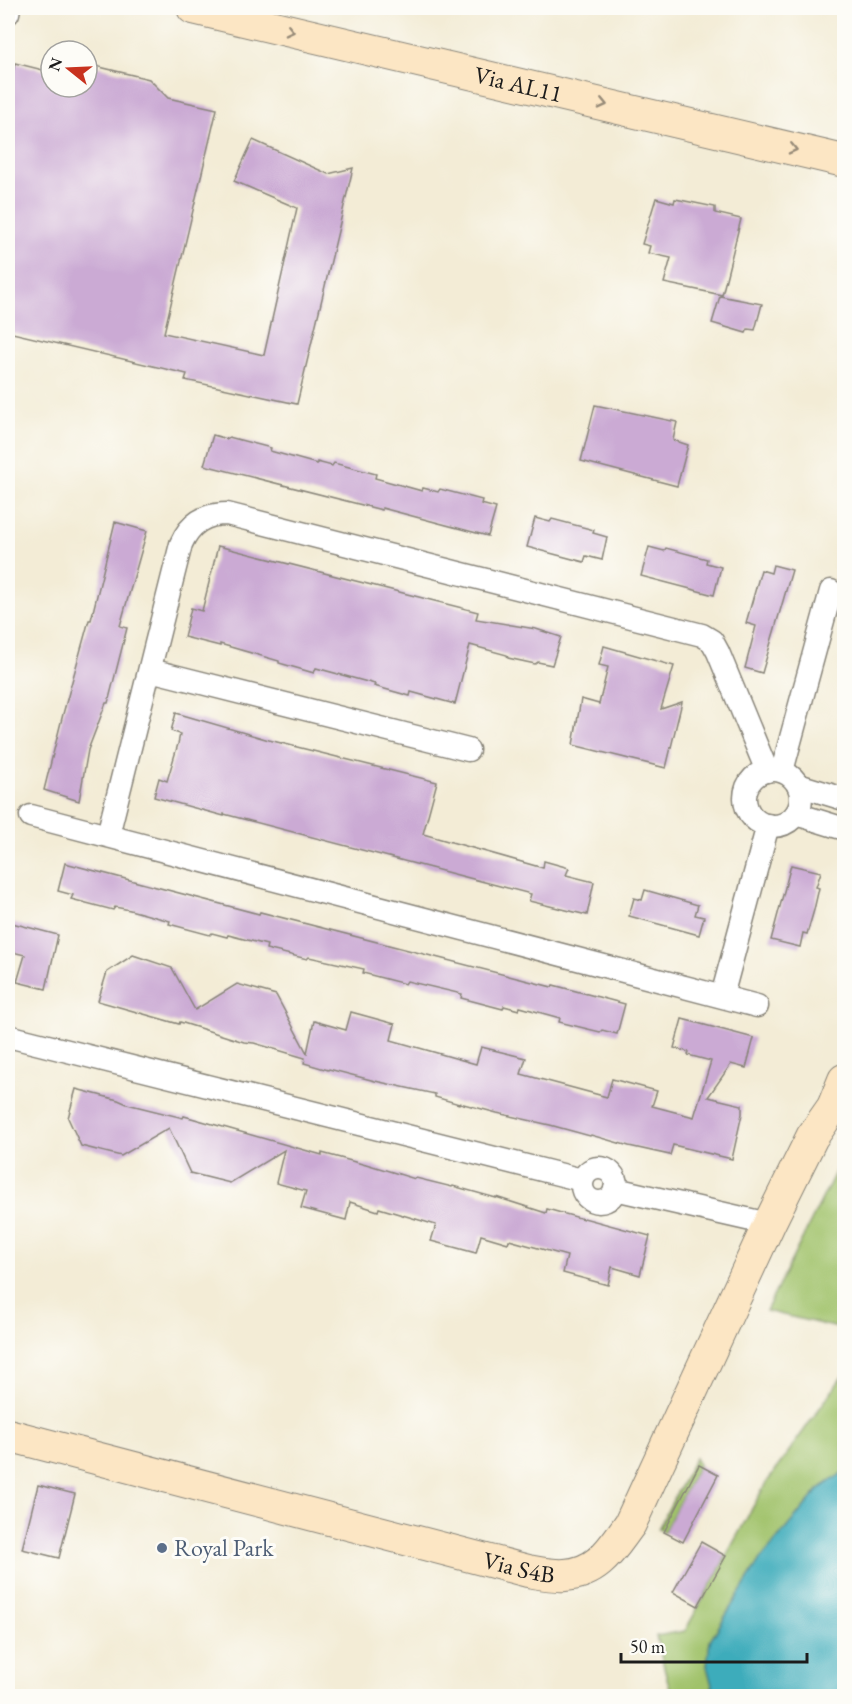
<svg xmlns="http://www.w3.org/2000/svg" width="852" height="1704" font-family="'EB Garamond',serif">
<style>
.green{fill:#a0c26b;stroke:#5e6f44;stroke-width:1.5}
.water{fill:#3dacbb;stroke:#2c646c;stroke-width:1.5}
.building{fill:#cbaad4}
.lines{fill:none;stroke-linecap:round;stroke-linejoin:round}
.street-casing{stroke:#888479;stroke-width:25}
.secondary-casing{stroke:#888479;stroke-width:34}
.street{stroke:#fff;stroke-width:22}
.secondary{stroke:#fce6c4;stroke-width:32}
.oneway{stroke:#978b78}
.service-dot{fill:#5c6f8a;stroke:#fdfcf7;stroke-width:2}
.labels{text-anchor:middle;stroke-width:6;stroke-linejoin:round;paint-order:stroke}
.street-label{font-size:24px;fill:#1c1c1c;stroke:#fdfcf7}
.service-label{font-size:24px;fill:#4e5e75;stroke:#fdfcf7;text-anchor:start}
</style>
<rect width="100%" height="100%" fill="#fdfcf7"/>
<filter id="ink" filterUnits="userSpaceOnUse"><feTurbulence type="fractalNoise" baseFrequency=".0167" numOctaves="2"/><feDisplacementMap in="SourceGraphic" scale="12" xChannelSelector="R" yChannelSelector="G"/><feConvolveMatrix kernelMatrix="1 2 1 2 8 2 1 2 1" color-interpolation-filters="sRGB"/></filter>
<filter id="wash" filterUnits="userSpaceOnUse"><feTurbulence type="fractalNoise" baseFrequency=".008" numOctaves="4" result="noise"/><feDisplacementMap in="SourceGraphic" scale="24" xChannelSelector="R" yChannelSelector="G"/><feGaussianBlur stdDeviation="1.35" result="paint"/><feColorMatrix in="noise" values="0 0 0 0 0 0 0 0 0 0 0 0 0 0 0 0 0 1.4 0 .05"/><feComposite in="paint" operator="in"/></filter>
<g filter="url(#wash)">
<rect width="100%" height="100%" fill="#f3ecd6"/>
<g class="green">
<polygon points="844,1158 844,1326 842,1329 766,1311 836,1171"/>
<polygon points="844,1374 844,1472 819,1489 760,1560 710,1641 707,1666 713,1689 718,1696 674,1696 669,1686 656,1636 685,1631 765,1485"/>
<polygon points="695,1458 699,1465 664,1532 658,1529"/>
</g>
<polygon class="water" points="844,1472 844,1696 718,1696 713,1689 707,1666 710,1641 760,1560 819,1489"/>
<g id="blocks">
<g class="building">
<polygon points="15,63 51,72 51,87 87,87 87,64 149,79 168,98 217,109 164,333 264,355 297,208 234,181 253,140 328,174 353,168 297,404 185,380 187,374 8,332 8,95"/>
<polygon points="656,198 674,203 675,199 715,207 715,213 741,219 722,295 664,283 671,258 648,253 650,246 642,244"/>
<polygon points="720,296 762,304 755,330 748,329 746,333 712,323"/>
<polygon points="595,405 677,422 673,440 688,445 677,486 581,461"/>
<polygon points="213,435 227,439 229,437 271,448 270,451 317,464 317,462 332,466 334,463 349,467 376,474 375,478 422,491 423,488 438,492 440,489 482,500 481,504 496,508 488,536 382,508 382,510 204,465"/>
<polygon points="535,518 550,522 552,519 594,530 593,533 607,537 602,560 586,556 584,562 527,547"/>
<polygon points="115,522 147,531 120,626 127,628 108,703 106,703 88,750 79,801 44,790 63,714 89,620 91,620"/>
<polygon points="218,546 478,612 476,619 536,629 561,637 552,665 538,662 535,664 508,658 507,655 470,645 455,704 411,692 410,696 374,686 375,684 316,668 314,673 279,663 279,661 220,644 220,646 184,637 191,608 202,611"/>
<polygon points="649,547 664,551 666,548 707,559 706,563 721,567 714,595 641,576"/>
<polygon points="773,565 792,570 762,673 745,668 756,626 746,623 761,570 771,573"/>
<polygon points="604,646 674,666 661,709 682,702 666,768 573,745 581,699 599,704 608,667 599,665"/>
<polygon points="176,713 269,740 437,782 423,834 543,868 544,861 569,868 566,875 594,882 587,915 529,901 531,894 496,885 224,814 224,816 154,797 159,778 167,781 178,744 180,734 171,731"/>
<polygon points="65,863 259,914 260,912 552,987 553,985 625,1004 617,1034 602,1030 600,1032 559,1022 560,1018 520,1007 519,1010 504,1006 503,1009 461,998 462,994 407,981 405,984 363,973 364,969 309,957 307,959 266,949 267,945 228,935 227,937 212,933 210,935 169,924 170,921 130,910 115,907 113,910 71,899 73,895 58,891"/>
<polygon points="791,865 821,872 816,887 819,888 814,910 807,934 803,933 800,947 771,940"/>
<polygon points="645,890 698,905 695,915 704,917 699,935 629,916 634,898 642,900"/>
<polygon points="8,922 58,935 46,989 17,982 25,955 8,951"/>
<polygon points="133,955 172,968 195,1010 237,984 276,995 307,1053 314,1021 346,1030 351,1012 395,1024 391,1040 476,1064 481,1047 526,1058 521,1074 607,1097 612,1079 657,1091 652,1106 694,1117 711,1061 688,1055 689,1052 674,1048 682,1019 754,1038 746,1068 731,1064 708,1097 742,1105 742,1114 732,1159 673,1145 670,1155 629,1146 591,1135 590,1136 550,1125 497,1113 460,1103 459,1104 435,1097 435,1094 375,1081 329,1069 328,1070 304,1063 305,1058 254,1043 244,1042 180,1022 179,1024 98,1001 107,972"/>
<polygon points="76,1089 118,1100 127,1104 183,1118 184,1116 322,1155 322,1153 366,1165 366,1164 415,1179 416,1178 452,1187 453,1186 496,1198 496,1197 546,1213 547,1209 583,1219 584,1218 650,1236 640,1275 612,1267 608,1285 563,1273 567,1256 509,1240 508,1243 481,1235 476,1253 431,1241 436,1225 379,1208 378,1211 350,1202 346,1220 301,1208 306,1191 276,1183 284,1150 230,1183 190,1173 169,1128 121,1156 81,1146 68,1118"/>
<polygon points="699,1465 718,1475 683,1542 664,1532"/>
<polygon points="38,1485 75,1494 59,1558 22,1549"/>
<polygon points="701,1542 726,1556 698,1606 673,1592"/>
</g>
</g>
</g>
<g filter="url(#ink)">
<use href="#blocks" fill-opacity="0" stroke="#888479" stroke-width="1.5"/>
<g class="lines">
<defs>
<g id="street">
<polyline points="8,13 9,8"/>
<polyline points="150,670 468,750"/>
<circle cx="773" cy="798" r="28"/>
<polyline points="782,771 831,591"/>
<polyline points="798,785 844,799"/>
<polyline points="796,814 838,827"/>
<polyline points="31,816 757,1006"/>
<path d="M 108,835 L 181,544 C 190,523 205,514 227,514 L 702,635 L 712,641 L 718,652 L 767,771"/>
<polyline points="722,996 768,825"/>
<polyline points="8,1036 582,1180"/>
<circle cx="599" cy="1185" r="17"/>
<polyline points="615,1189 769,1224"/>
</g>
<g id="secondary">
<path id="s1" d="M 193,8 L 844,161"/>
<path id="s2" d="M 8,1435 L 528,1571 C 540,1573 553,1576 565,1575 C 599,1573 612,1548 630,1524 L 769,1224 L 812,1137 L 833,1107 L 844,1080"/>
</g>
</defs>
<use href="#street" class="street-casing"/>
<use href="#secondary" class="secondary-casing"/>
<use href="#street" class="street"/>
<use href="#secondary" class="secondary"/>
</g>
<defs><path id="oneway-chevron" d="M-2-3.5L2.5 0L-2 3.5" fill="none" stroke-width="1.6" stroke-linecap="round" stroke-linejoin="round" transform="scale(1.5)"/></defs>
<g class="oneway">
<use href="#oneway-chevron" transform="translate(290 31) rotate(13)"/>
<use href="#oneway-chevron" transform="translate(603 104) rotate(13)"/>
<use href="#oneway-chevron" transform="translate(793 149) rotate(13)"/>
</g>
</g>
<circle class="service-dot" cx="162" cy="1548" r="6"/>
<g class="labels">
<g class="street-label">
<text dy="8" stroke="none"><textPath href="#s1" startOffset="334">Via AL11</textPath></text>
<text dy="8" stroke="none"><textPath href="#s2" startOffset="528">Via S4B</textPath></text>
</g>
<g class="service-label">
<text x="174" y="1556">Royal Park</text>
</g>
</g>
<rect width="852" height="1704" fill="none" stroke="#fdfcf7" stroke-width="30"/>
<g transform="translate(69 69) rotate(288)"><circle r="28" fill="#fdfcf7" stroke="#a3a29f" stroke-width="1.5"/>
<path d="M0-4.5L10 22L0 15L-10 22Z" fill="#c8321e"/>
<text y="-9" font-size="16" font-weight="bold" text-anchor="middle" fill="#1c1c1c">N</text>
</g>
<path d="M621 1653v9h186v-9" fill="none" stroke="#1c1c1c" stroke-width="3"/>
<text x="630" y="1653" font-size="18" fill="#1c1c1c" stroke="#fdfcf7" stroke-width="4.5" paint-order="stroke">50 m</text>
</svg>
